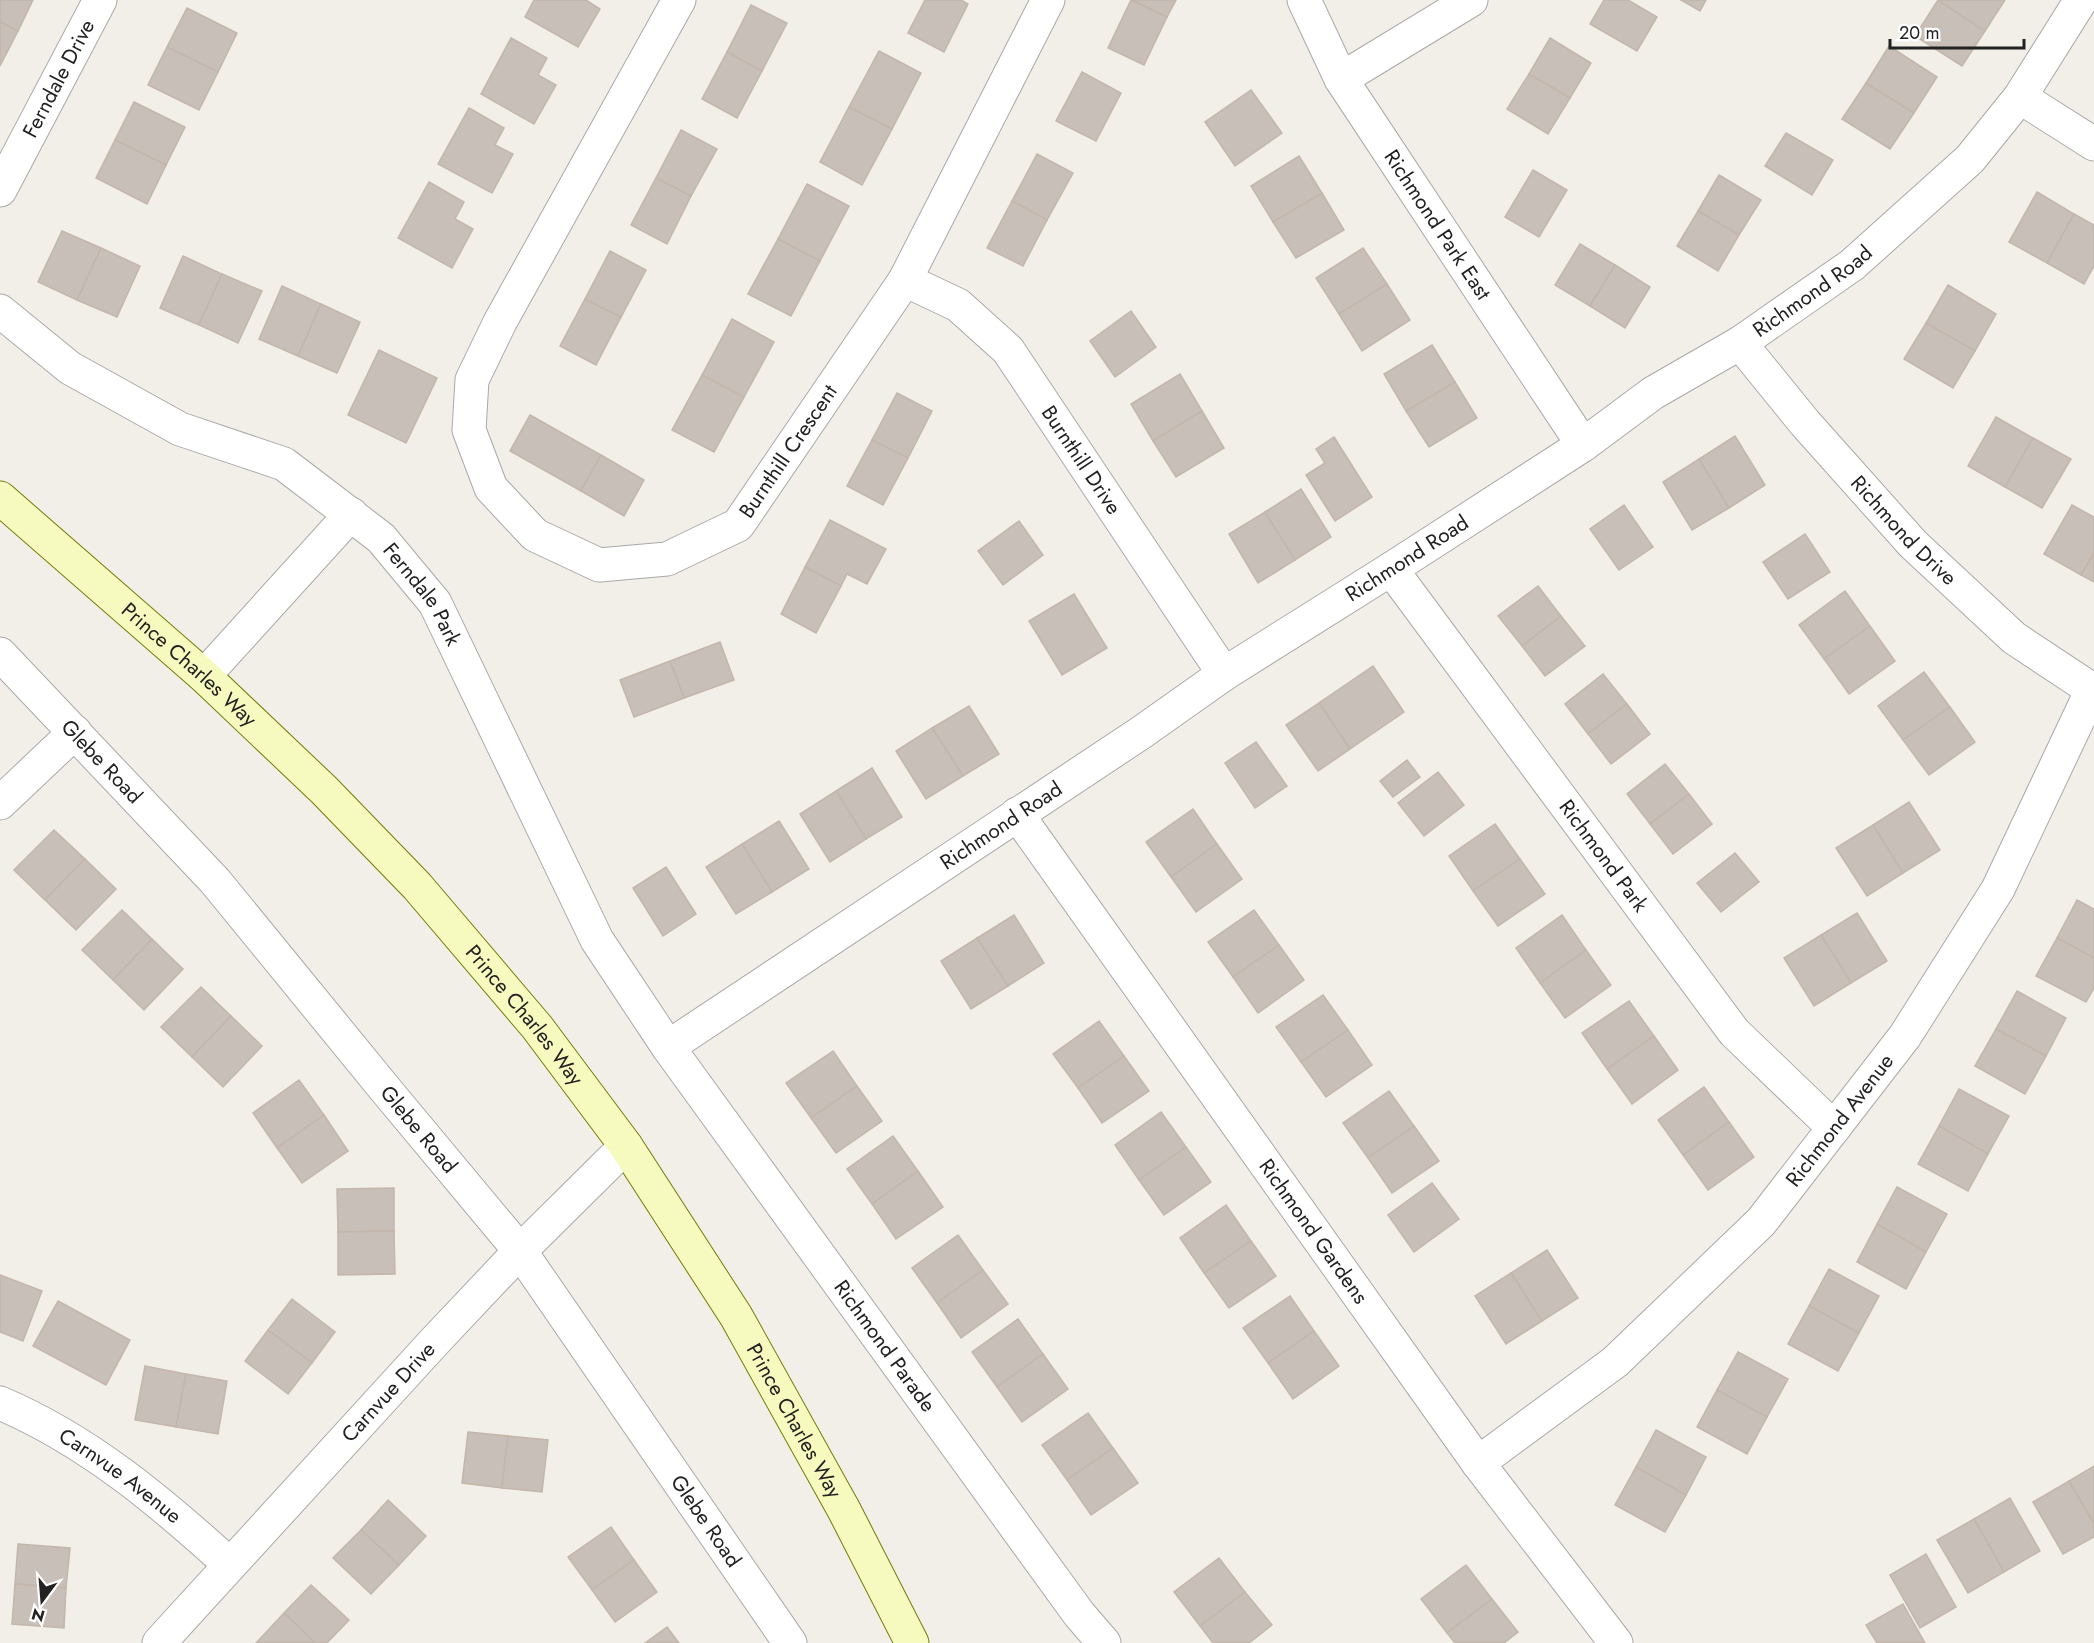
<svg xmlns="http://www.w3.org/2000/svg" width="2094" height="1643" font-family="Jost,sans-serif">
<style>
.building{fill:#c7bfb8;stroke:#c4b6ab;stroke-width:1.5}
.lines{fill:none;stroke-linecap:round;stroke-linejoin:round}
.street-casing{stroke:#a9a9a9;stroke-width:35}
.secondary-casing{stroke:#707d05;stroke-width:35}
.street{stroke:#fff;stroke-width:33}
.secondary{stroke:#f7fabf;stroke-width:33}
.labels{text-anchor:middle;stroke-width:6;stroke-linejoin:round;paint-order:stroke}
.street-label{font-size:21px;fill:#222;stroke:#fff}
</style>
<rect width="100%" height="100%" fill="#f2efe9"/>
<g class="building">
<polygon points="0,0 33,0 18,31 0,22"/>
<polygon points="534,0 586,0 600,9 578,47 525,17"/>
<polygon points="925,0 961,0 968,4 944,52 908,33"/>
<polygon points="1131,0 1167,17 1144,65 1108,48"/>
<polygon points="1133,0 1176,0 1167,17"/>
<polygon points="1604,0 1628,0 1657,17 1637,51 1590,24"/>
<polygon points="1681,0 1706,0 1700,11"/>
<polygon points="1938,0 1985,31 1962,66 1915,36"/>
<polygon points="1938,0 2005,0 1985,31"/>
<polygon points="751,5 787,23 762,71 727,52"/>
<polygon points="187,8 237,33 218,72 167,47"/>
<polygon points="0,22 18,31 0,66"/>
<polygon points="511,38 547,58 538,75 556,85 534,124 481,94"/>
<polygon points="1550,38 1591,63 1570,98 1529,74"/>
<polygon points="1889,46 1937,77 1914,113 1866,83"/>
<polygon points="167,47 218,72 199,110 148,85"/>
<polygon points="879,51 921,73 892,129 849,107"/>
<polygon points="727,52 762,71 737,118 702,99"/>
<polygon points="1082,72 1121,93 1096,141 1056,121"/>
<polygon points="1529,74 1570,98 1548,134 1507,109"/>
<polygon points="1866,83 1914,113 1890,149 1842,119"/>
<polygon points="1251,90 1282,133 1235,166 1205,122"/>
<polygon points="134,102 185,127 166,165 115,140"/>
<polygon points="849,107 892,129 862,185 820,162"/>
<polygon points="469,108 504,128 495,145 513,154 492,193 438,164"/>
<polygon points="681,130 717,149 691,196 656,178"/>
<polygon points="1786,133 1833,160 1812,195 1765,166"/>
<polygon points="115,140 166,165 147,204 96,178"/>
<polygon points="1037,154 1073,173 1047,220 1012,201"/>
<polygon points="1299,156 1322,193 1273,222 1251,186"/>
<polygon points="1533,170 1567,190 1539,237 1505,217"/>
<polygon points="1719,175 1761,200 1739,235 1698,211"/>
<polygon points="656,178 691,196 667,244 631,225"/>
<polygon points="429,182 464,202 455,219 473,229 452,268 398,238"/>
<polygon points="807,184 849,206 820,261 778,239"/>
<polygon points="2037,192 2074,214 2047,263 2009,242"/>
<polygon points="1322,193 1344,230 1296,258 1273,222"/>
<polygon points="1012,201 1047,220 1023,266 987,248"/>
<polygon points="1698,211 1739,235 1718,271 1677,246"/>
<polygon points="2074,214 2094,225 2094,266 2084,284 2047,263"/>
<polygon points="62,231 101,248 77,300 38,282"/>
<polygon points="778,239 820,261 791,316 748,294"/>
<polygon points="1580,244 1615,265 1590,306 1555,285"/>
<polygon points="101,248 140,266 117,317 77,300"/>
<polygon points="1363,248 1387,284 1339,314 1316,278"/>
<polygon points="610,251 646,270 621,317 585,299"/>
<polygon points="183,256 222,274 199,325 160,308"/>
<polygon points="1615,265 1650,287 1625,328 1590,306"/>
<polygon points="222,274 262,291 238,343 199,325"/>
<polygon points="1387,284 1410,320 1362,351 1339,314"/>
<polygon points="1948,285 1996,314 1975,351 1926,323"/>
<polygon points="282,286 321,304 298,356 259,339"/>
<polygon points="585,299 621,317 596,365 560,346"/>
<polygon points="321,304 360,322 337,373 298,356"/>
<polygon points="1131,311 1156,347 1115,377 1090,341"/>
<polygon points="732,319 774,342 744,397 702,375"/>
<polygon points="1926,323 1975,351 1953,388 1904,359"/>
<polygon points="1432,345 1455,382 1406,411 1384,374"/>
<polygon points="379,350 437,378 406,443 348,415"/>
<polygon points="1180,374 1202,411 1153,441 1131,404"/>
<polygon points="702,375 744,397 714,452 672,430"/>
<polygon points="1455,382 1477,418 1429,447 1406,411"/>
<polygon points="897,393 932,411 908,458 872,440"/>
<polygon points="1202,411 1224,448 1176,477 1153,441"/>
<polygon points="530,415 601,455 581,491 510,451"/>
<polygon points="1996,417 2033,438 2005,487 1968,466"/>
<polygon points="1735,436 1765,485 1729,508 1699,459"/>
<polygon points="1334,437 1372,497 1335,521 1306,475 1325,463 1316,449"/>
<polygon points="2033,438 2071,459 2042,508 2005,487"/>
<polygon points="872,440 908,458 883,505 847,486"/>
<polygon points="601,455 644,480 624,516 581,491"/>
<polygon points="1699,459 1729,508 1692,530 1663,482"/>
<polygon points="1301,489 1331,537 1295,560 1265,512"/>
<polygon points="1624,505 1653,547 1619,570 1590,529"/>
<polygon points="2072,505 2094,517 2094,553 2081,575 2044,554"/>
<polygon points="1265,512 1295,560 1258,583 1229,534"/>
<polygon points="830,520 886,549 867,584 847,574 841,586 805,567"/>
<polygon points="1019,521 1043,555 1003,585 978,551"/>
<polygon points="1805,534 1830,572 1788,599 1763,562"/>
<polygon points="2094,553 2094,582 2081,575"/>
<polygon points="805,567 841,586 816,633 781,614"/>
<polygon points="1538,586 1561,616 1522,646 1498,616"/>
<polygon points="1845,591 1870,626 1824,659 1799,625"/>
<polygon points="1074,594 1107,648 1062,675 1029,621"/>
<polygon points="1561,616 1585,646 1545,676 1522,646"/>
<polygon points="1870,626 1895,661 1849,694 1824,659"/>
<polygon points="720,642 734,680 684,698 670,661"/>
<polygon points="670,661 684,698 634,717 620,680"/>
<polygon points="1373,666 1404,712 1350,749 1319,703"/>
<polygon points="1924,672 1950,707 1903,740 1878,706"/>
<polygon points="1603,674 1627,704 1588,734 1565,704"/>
<polygon points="1319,703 1350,749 1318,771 1286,725"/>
<polygon points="1627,704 1650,734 1611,764 1588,734"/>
<polygon points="969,706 999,754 963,776 932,728"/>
<polygon points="1950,707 1975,742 1929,775 1903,740"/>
<polygon points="932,728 963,776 926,799 896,751"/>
<polygon points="1256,742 1287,786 1255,808 1225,763"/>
<polygon points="1407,760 1420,777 1393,797 1380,781"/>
<polygon points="1665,764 1689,794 1650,824 1627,794"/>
<polygon points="872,768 902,817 866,839 836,791"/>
<polygon points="1438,772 1464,805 1424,836 1398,803"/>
<polygon points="836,791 866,839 830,862 800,814"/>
<polygon points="1689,794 1712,824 1673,854 1650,824"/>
<polygon points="1909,802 1940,850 1903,873 1873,825"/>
<polygon points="1193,809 1217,844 1171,877 1146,842"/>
<polygon points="779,821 809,869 772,892 742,844"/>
<polygon points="1495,824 1520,859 1473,891 1449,856"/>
<polygon points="1873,825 1903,873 1867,896 1836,848"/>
<polygon points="54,830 85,859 45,900 14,870"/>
<polygon points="742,844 772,892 736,914 706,867"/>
<polygon points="1217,844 1242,879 1196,912 1171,877"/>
<polygon points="1735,853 1759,882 1721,912 1697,883"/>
<polygon points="85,859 116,889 76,930 45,900"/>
<polygon points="1520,859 1545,894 1498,926 1473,891"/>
<polygon points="666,867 696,914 663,936 633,888"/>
<polygon points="2077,900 2094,909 2094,958 2057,938"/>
<polygon points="122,910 152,939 113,980 82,950"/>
<polygon points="1254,910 1279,945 1233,977 1208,942"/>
<polygon points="1857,913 1887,961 1851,983 1821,935"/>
<polygon points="1014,915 1044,963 1008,986 977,938"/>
<polygon points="1562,915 1586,950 1540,983 1516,948"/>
<polygon points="1821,935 1851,983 1814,1006 1784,958"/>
<polygon points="977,938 1008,986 971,1009 941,961"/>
<polygon points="2057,938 2094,958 2094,988 2086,1002 2036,976"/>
<polygon points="152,939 183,969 144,1010 113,980"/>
<polygon points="1279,945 1304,980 1258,1013 1233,977"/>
<polygon points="1586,950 1611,985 1565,1018 1540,983"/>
<polygon points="201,987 231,1016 192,1057 161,1027"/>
<polygon points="2017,991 2066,1018 2046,1056 1996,1029"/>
<polygon points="1323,995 1348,1030 1301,1062 1276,1027"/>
<polygon points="1629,1001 1654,1036 1607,1069 1582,1033"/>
<polygon points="231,1016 262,1046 223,1087 192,1057"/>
<polygon points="1099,1021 1124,1056 1078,1088 1053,1054"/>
<polygon points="1996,1029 2046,1056 2025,1094 1975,1066"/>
<polygon points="1348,1030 1372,1065 1326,1097 1301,1062"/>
<polygon points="1654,1036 1678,1070 1632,1104 1607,1069"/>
<polygon points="833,1051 857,1086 811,1118 786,1083"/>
<polygon points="1124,1056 1149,1091 1102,1123 1078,1088"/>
<polygon points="299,1080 324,1115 277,1148 253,1113"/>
<polygon points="857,1086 882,1121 836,1153 811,1118"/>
<polygon points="1704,1087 1729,1122 1683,1155 1658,1120"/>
<polygon points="1959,1089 2009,1116 1988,1154 1939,1126"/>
<polygon points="1389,1091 1414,1126 1368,1158 1343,1123"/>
<polygon points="1161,1112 1186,1147 1139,1180 1115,1145"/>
<polygon points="324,1115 348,1151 302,1183 277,1148"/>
<polygon points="1729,1122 1754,1157 1708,1190 1683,1155"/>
<polygon points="1414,1126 1439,1161 1392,1193 1368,1158"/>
<polygon points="1939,1126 1988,1154 1968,1191 1918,1164"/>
<polygon points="893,1136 918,1171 872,1204 847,1169"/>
<polygon points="1186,1147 1211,1182 1164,1215 1139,1180"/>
<polygon points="918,1171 943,1207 896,1239 872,1204"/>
<polygon points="1432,1183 1459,1219 1414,1252 1388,1215"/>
<polygon points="1897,1187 1947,1214 1926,1252 1877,1224"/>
<polygon points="394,1188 394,1231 338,1232 337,1189"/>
<polygon points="1226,1205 1251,1241 1204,1273 1180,1238"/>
<polygon points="1877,1224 1926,1252 1906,1289 1857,1262"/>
<polygon points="394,1231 395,1274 338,1275 338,1232"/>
<polygon points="958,1235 983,1270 937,1303 912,1268"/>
<polygon points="1251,1241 1276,1276 1229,1308 1204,1273"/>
<polygon points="1547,1250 1578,1298 1542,1321 1511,1273"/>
<polygon points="1829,1269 1879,1296 1859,1333 1809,1306"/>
<polygon points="983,1270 1008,1304 961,1338 937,1303"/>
<polygon points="1511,1273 1542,1321 1506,1344 1475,1296"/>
<polygon points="0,1275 42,1291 23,1341 0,1332"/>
<polygon points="1290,1296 1314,1331 1268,1363 1243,1328"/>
<polygon points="292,1299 335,1332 312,1363 268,1330"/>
<polygon points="58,1301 130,1340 106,1385 33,1346"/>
<polygon points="1809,1306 1859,1333 1838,1371 1788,1344"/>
<polygon points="1018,1319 1043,1354 997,1387 972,1352"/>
<polygon points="268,1330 312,1363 288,1394 245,1361"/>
<polygon points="1314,1331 1339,1366 1293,1399 1268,1363"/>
<polygon points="1738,1352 1788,1379 1767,1417 1717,1390"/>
<polygon points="1043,1354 1068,1389 1022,1422 997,1387"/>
<polygon points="145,1366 186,1374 176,1427 135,1420"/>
<polygon points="186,1374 227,1381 218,1434 176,1427"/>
<polygon points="1717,1390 1767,1417 1747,1454 1697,1427"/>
<polygon points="1088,1413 1113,1448 1067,1480 1042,1445"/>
<polygon points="1656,1430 1706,1457 1686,1495 1636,1467"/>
<polygon points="468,1432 508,1436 502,1488 462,1483"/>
<polygon points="508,1436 548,1440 542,1492 502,1488"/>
<polygon points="1113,1448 1138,1483 1091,1515 1067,1480"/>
<polygon points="2094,1466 2094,1524 2069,1481"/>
<polygon points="1636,1467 1686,1495 1665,1532 1615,1505"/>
<polygon points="2069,1481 2094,1524 2094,1537 2063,1554 2033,1502"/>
<polygon points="2010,1498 2040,1551 2004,1572 1974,1519"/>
<polygon points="388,1500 426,1536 399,1565 361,1530"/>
<polygon points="1974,1519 2004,1572 1968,1593 1937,1540"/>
<polygon points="611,1527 634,1560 592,1590 568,1557"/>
<polygon points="361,1530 399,1565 371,1594 333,1558"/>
<polygon points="18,1544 70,1548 66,1588 15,1584"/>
<polygon points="1926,1554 1956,1607 1920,1628 1890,1575"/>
<polygon points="1219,1558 1245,1592 1200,1626 1174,1592"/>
<polygon points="634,1560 657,1592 615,1622 592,1590"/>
<polygon points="1466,1565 1492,1599 1447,1633 1421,1599"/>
<polygon points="15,1584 66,1588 64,1628 12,1624"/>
<polygon points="311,1585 349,1620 327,1643 315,1643 284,1613"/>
<polygon points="1245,1592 1272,1625 1249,1643 1213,1643 1200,1626"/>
<polygon points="1492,1599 1518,1632 1504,1643 1455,1643 1447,1633"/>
<polygon points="1903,1604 1925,1643 1877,1643 1866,1625"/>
<polygon points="284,1613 315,1643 256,1643"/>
<polygon points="667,1627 679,1643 645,1643"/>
</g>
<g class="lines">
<defs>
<g id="street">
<path id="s1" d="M 679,0 L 500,322 L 472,380 L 469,430 L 491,488 L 535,535 L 599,565 L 667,559 L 738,525 L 905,280 L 1048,0"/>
<path id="s2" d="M 1304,0 L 1341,79 L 1583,445"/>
<polyline points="1341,79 1471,0"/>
<polyline points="2020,97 2094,144"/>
<path id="s3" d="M 0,190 L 100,0"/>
<path id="s4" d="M 905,280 L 958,305 L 1008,350 L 1224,674"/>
<path id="s5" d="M 0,311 L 70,368 L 180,429 L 284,464 L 381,538 L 435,603 L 597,940 L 668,1047 L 1079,1614 L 1104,1643"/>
<path id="s6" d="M 1740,343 L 1805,423 L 1913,544 L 2014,638 L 2094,691"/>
<path id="s7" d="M 1391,569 L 1734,1032 L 1834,1128"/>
<path id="s8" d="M 0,654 L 215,881 L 385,1089 L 520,1251 L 790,1643"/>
<polyline points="204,676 351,514"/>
<polyline points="0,803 75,732"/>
<path id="s9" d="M 1017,814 L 1478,1463 L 1616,1643"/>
<path id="s10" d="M 668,1047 L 1142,732 L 1224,674 L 1391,569 L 1583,445 L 1653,393 L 1740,343 L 1852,265 L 1970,159 L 2020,97 L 2081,0"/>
<path id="s11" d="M 0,1403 C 87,1440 160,1501 229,1564"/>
<path id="s12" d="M 1478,1463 L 1615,1362 L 1761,1222 L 1905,1036 L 1998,889 L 2092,690"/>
<path id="s13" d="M 159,1643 L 435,1341 L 520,1251 L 626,1146"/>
</g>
<g id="secondary">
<path id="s14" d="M 0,498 L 204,676 L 324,790 L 417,886 L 537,1027 L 626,1146 L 736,1316 L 844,1510 L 912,1643"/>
</g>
</defs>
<use href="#street" class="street-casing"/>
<use href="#secondary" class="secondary-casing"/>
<use href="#street" class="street"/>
<use href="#secondary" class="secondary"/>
</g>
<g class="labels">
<g class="street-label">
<text dy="7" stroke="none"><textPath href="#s3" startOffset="126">Ferndale Drive</textPath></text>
<text dy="7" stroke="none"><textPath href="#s2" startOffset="262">Richmond Park East</textPath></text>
<text dy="7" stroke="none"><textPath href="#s10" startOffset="1372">Richmond Road</textPath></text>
<text dy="7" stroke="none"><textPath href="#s1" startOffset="916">Burnthill Crescent</textPath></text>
<text dy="7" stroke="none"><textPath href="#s4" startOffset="258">Burnthill Drive</textPath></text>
<text dy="7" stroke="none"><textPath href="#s6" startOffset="249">Richmond Drive</textPath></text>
<text dy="7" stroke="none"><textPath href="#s10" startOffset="886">Richmond Road</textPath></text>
<text dy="7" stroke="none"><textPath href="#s5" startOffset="518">Ferndale Park</textPath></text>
<text dy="7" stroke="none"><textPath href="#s14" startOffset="252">Prince Charles Way</textPath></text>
<text dy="7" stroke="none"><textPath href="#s8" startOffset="148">Glebe Road</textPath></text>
<text dy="7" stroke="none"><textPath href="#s10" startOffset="400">Richmond Road</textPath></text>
<text dy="7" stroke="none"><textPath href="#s7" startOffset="357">Richmond Park</textPath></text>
<text dy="7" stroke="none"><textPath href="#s14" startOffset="738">Prince Charles Way</textPath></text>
<text dy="7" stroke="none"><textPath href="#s12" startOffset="501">Richmond Avenue</textPath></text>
<text dy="7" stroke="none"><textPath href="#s8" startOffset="634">Glebe Road</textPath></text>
<text dy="7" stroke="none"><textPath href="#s9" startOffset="512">Richmond Gardens</textPath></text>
<text dy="7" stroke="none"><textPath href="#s5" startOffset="1404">Richmond Parade</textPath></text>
<text dy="7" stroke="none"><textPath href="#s13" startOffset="340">Carnvue Drive</textPath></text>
<text dy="7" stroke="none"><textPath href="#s14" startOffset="1226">Prince Charles Way</textPath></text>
<text dy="7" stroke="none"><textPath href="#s11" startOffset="141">Carnvue Avenue</textPath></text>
<text dy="7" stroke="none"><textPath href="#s8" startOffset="1120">Glebe Road</textPath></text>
</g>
</g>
<g transform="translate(42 1601) rotate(196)" stroke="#ffffff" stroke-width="4.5" paint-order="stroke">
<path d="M0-4.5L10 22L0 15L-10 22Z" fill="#222222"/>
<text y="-9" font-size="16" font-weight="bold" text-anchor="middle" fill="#222222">N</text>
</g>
<path d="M1890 39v9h134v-9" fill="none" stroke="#222222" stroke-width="3"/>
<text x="1899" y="39" font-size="18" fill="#222222" stroke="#ffffff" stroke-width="4.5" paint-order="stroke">20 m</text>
</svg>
